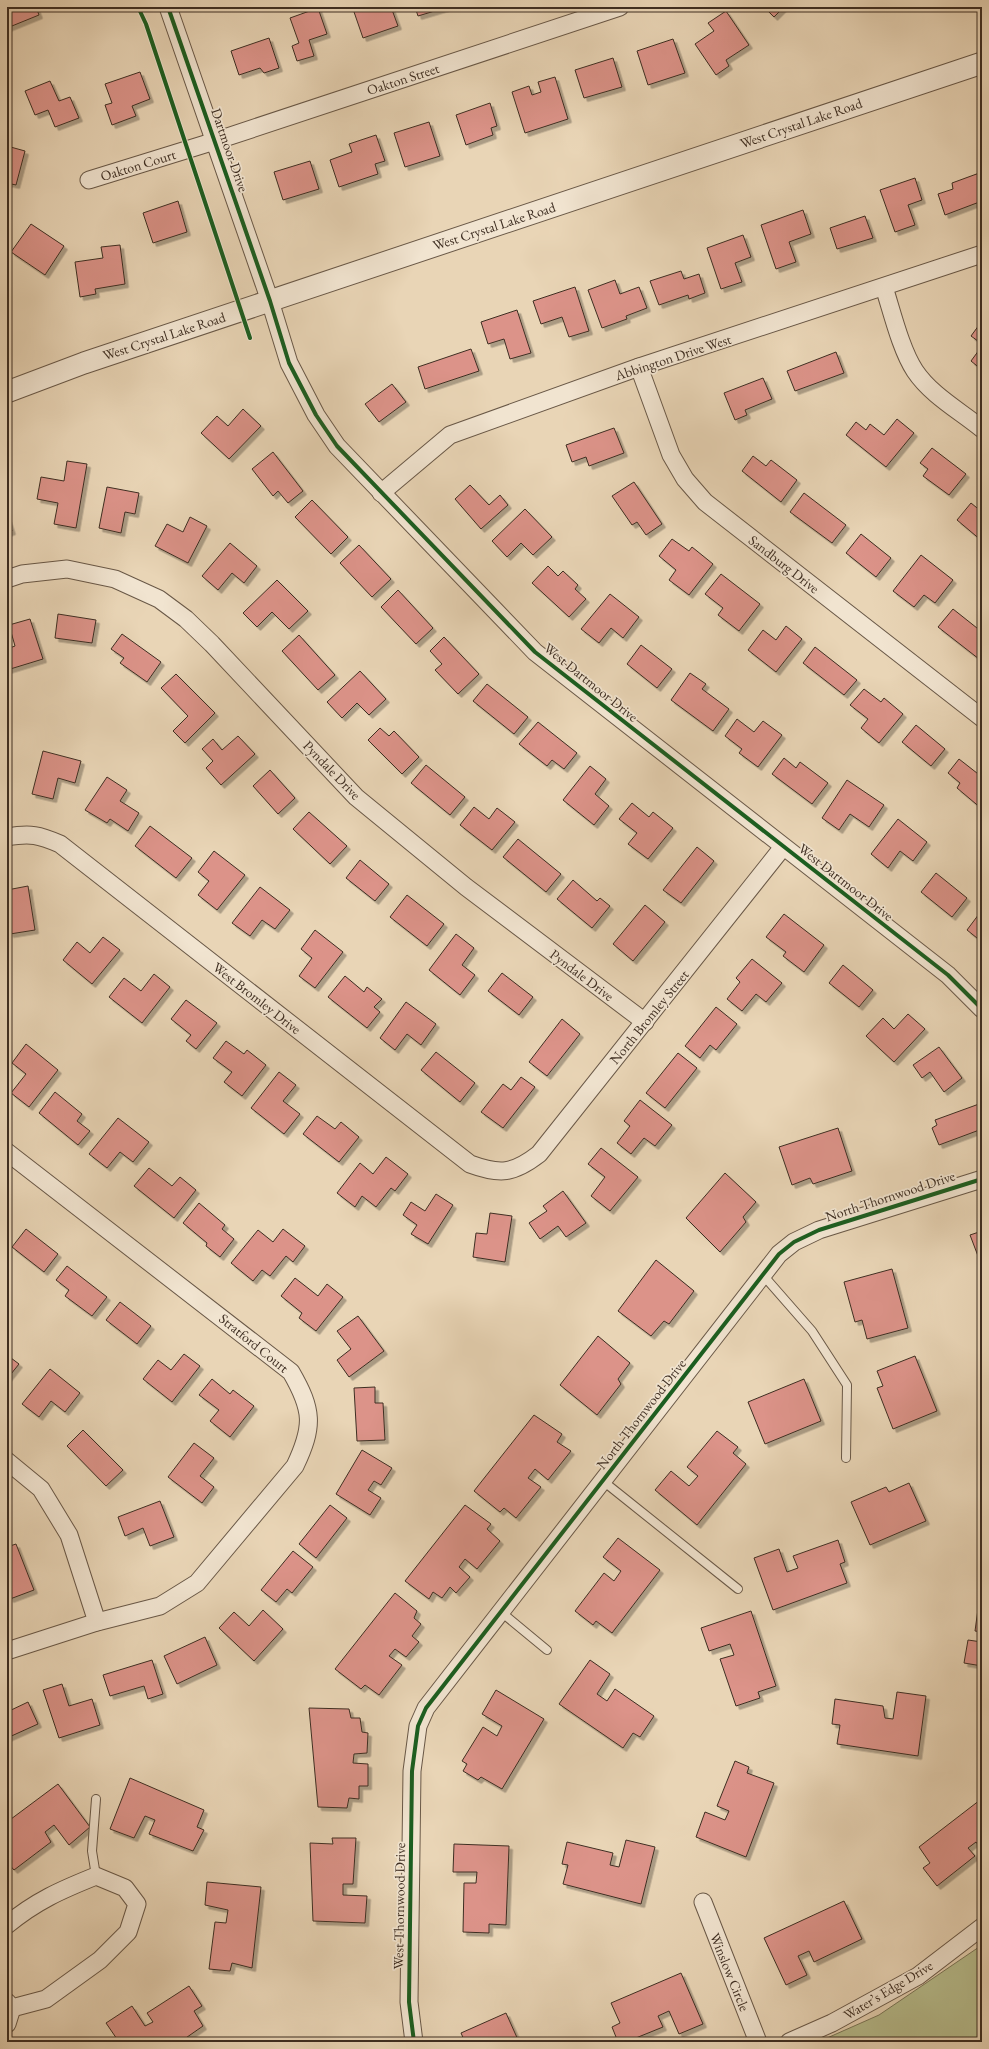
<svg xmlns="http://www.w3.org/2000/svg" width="989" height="2049" font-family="'EB Garamond',serif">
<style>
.green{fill:#b7bd8d;stroke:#7a7658}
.building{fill:#dc9389;stroke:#3e2e22;filter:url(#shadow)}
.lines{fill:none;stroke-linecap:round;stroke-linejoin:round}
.service-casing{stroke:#695847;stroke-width:10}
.minor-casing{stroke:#695847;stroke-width:19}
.tertiary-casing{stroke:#695847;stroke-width:23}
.service{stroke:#f1e4d0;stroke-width:8}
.minor{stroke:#f1e4d0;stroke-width:17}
.tertiary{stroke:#f1e4d0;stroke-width:21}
.cycleway-casing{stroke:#f1e4d0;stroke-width:6}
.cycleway{stroke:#1b5e20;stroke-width:4}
.labels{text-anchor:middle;stroke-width:3.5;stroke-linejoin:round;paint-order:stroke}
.street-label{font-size:14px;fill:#3e2e22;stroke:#f1e4d0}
</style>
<defs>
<filter id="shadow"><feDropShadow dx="3.5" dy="3.5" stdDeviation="0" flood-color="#0004"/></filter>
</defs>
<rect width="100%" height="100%" fill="#e9d5b6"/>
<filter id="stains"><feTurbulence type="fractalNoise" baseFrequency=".005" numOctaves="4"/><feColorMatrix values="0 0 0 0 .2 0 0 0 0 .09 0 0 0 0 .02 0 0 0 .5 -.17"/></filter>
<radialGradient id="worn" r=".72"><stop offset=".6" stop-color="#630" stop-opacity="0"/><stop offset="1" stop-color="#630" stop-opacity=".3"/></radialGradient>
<polygon class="green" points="982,1945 982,2042 818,2042 879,2015"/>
<g class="building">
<polygon points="7,7 36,7 39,15 7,28"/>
<polygon points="358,7 391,7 398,26 363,38 353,9"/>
<polygon points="415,7 448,7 418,16"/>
<polygon points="764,7 784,7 774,17"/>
<polygon points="318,8 327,34 309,40 314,56 297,61 292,46 299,43 290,18"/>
<polygon points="726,11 749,45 726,60 729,66 716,75 695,44 714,31 708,23"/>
<polygon points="269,38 279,68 264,73 260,68 239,75 231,51"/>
<polygon points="673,39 685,73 648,85 637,51"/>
<polygon points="613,58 622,87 584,98 575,70"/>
<polygon points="140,72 150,99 132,106 136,116 112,125 105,105 112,103 105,84"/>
<polygon points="555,77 568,119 525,133 512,92 529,86 532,95 541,92 538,82"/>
<polygon points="50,81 59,101 70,97 79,118 55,127 48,110 35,115 25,91"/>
<polygon points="490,103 497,126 491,128 493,135 466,145 456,115"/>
<polygon points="429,122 440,156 405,167 394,133"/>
<polygon points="376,135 385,161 375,164 378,174 339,187 330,160 352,152 349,144"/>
<polygon points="7,146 25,151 16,185 7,183"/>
<polygon points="310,161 319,189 283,200 274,172"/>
<polygon points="982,172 982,201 945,215 938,194 953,189 952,183"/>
<polygon points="915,178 922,200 908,205 915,225 895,232 880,190"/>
<polygon points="178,201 187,232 153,243 143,213"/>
<polygon points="803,210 811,234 789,242 796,262 776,269 761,225"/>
<polygon points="865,216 873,238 837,249 830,228"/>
<polygon points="31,224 64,246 45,275 11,252"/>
<polygon points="743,235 751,257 735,263 742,282 721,289 707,248"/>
<polygon points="120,245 125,284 95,289 96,294 80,297 75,262 103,258 101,247"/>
<polygon points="681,271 684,279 699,274 705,293 689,299 688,295 659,305 650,281"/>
<polygon points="615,280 620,294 639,287 647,308 626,316 627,319 602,328 588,290"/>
<polygon points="575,287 589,331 569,337 562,317 541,324 533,301"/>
<polygon points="517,310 531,353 510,359 504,339 488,344 481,322"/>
<polygon points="982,321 982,344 971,336"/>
<polygon points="982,346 982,370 971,361"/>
<polygon points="471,349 479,371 425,389 418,367"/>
<polygon points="836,352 844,373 795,391 787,371"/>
<polygon points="763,378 772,399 745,410 747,415 735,420 724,393"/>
<polygon points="392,384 406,402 379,422 365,404"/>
<polygon points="243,409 261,426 229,459 201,433 217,416 228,426"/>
<polygon points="897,419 914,433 886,467 846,435 856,422 866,430 870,424 884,435"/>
<polygon points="614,428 624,453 589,466 586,457 572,462 566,445"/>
<polygon points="932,448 966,474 949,495 923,476 928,469 920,463"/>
<polygon points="273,452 303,491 288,503 278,491 273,496 252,469"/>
<polygon points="753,456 766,466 771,460 797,480 781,502 742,471"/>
<polygon points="67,461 87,464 76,528 54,524 58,503 37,499 41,477 64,481"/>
<polygon points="634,482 662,524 646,535 637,522 632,525 612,496"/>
<polygon points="470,485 489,505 500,495 508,505 481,529 455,499"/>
<polygon points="107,487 139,493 135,514 125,512 121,533 99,528"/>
<polygon points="804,493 846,525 832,543 790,512"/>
<polygon points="312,500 348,537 331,554 295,517"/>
<polygon points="971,503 982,512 982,541 957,520"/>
<polygon points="525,509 552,537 533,555 521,543 507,557 492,541"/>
<polygon points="7,516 12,531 7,533"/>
<polygon points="190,517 207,526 188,563 155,546 167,524 183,532"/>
<polygon points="861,534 891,558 876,577 846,553"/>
<polygon points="672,539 689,551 692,547 713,564 689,595 669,580 676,570 659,556"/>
<polygon points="230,543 257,566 244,583 232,573 218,590 202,576"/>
<polygon points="359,545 391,579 372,597 340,563"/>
<polygon points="921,555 953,580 935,603 924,595 914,607 893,591"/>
<polygon points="548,566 558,576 563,571 578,585 575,589 586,599 569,617 532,583"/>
<polygon points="721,574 760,604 739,631 718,615 723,608 705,594"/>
<polygon points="277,580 308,611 289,629 272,612 257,627 243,613"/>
<polygon points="398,590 433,628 416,644 381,607"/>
<polygon points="610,594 639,617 623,638 611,628 599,643 581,629"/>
<polygon points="953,609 982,632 982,654 979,659 938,627"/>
<polygon points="58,614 96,620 92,643 55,638"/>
<polygon points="30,619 43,659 7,670 7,649 15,646 9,625"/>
<polygon points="786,626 802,639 776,672 748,650 763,630 776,640"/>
<polygon points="122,634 161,662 147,682 120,663 124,658 111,649"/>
<polygon points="299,635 335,675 318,690 282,651"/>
<polygon points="444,637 479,674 458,694 435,670 442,664 430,651"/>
<polygon points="641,645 672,669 657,688 627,664"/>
<polygon points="815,647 857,680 844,695 803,663"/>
<polygon points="360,671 386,699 369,715 357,703 342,718 327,702"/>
<polygon points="690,673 706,684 702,689 729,709 713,731 671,700"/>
<polygon points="176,674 215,713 185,743 173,731 188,716 161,688"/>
<polygon points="487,684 528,717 514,734 473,701"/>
<polygon points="864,689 881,702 884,698 903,714 879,743 861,728 868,719 850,705"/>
<polygon points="737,719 754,732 763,721 782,735 758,767 739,753 742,749 725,736"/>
<polygon points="538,722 577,753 564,769 552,760 547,766 519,744"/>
<polygon points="916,725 945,749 931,766 902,742"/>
<polygon points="380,728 389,736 394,731 419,757 402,774 368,740"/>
<polygon points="238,736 255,754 221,785 206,768 213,761 202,749 213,739 222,750"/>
<polygon points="43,751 81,761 75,783 58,778 53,799 32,794"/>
<polygon points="784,758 796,768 800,762 828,783 812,804 772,774"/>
<polygon points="959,759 982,777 982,809 957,788 960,783 948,773"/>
<polygon points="426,765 465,797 450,815 411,783"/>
<polygon points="590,766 606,779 595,794 609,806 594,825 563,800"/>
<polygon points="270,770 295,798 278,814 253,786"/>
<polygon points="107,777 127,790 120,801 139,813 128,831 110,819 107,823 85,810"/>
<polygon points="847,780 884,805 869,827 850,814 839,830 822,818"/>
<polygon points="632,803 649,817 653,812 673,828 648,859 628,844 637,833 619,819"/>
<polygon points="474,807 489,819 497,808 515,822 492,850 460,825"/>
<polygon points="309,812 347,846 330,864 293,829"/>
<polygon points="898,819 927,842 913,861 900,851 888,868 871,854"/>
<polygon points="150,826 192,858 176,878 135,846"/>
<polygon points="518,839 561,874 546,892 503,857"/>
<polygon points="697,847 714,861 681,903 663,890"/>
<polygon points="214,851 245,875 217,910 198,895 209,881 198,872"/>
<polygon points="360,860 389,884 375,901 346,878"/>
<polygon points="936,873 967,898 952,917 921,892"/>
<polygon points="573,880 597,901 600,898 610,906 592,928 557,899"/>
<polygon points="28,886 35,930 10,934 7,918 7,890"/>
<polygon points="260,887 290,910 275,929 262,920 250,936 232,923"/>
<polygon points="407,895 444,924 427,946 390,917"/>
<polygon points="645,905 665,922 633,961 613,944"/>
<polygon points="982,910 982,942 967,930"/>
<polygon points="784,914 824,945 804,972 783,956 786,952 766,937"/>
<polygon points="315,930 343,952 315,988 299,976 312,958 301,949"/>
<polygon points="456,934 474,948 462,965 475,975 460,995 429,970"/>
<polygon points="103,937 120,950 92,984 63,960 77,942 90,953"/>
<polygon points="752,959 782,983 766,1002 756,994 742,1011 727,999 740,982 736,978"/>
<polygon points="843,965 873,990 859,1007 829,983"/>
<polygon points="502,973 533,997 519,1015 488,991"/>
<polygon points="154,974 170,987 142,1023 109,997 124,978 141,991"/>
<polygon points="345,976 364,992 367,987 382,999 374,1007 380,1012 367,1028 328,997"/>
<polygon points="186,1000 217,1023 196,1049 186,1041 191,1035 171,1019"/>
<polygon points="406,1002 436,1024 421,1045 407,1034 395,1050 380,1038"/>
<polygon points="716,1007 737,1024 716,1050 710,1045 700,1058 685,1046"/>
<polygon points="908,1014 925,1029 894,1062 866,1036 883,1018 894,1029"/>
<polygon points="562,1019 580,1034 547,1076 529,1062"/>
<polygon points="226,1041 244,1054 247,1050 266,1065 242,1096 224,1082 232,1072 213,1058"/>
<polygon points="26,1044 58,1070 29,1107 11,1093 26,1074 12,1063"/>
<polygon points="939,1047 962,1078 944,1092 930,1072 922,1078 913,1065"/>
<polygon points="436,1052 475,1083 460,1102 421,1070"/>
<polygon points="678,1053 697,1068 665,1108 646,1093"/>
<polygon points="279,1072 296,1085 283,1101 300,1114 284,1134 251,1108"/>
<polygon points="521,1077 535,1087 503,1128 481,1112 503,1084 511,1090"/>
<polygon points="55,1092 82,1114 77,1121 90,1131 78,1145 39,1113"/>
<polygon points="640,1100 672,1125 655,1146 644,1138 631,1154 617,1143 630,1126 624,1121"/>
<polygon points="979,1104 982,1113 982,1129 939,1145 932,1128 937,1125 935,1120"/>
<polygon points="317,1116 335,1129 341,1122 359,1137 339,1162 303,1134"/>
<polygon points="118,1118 149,1142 133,1162 120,1152 107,1168 89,1154"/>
<polygon points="838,1128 852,1171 813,1184 810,1178 792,1185 779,1147"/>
<polygon points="601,1148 638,1177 610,1211 591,1196 605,1177 588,1164"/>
<polygon points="386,1157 408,1174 395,1191 391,1188 376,1207 362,1196 355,1207 337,1193 360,1163 373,1174"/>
<polygon points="149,1168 172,1186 180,1177 196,1190 174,1218 134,1186"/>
<polygon points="725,1173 756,1202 743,1217 746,1222 720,1252 686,1218"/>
<polygon points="563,1191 586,1223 566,1237 558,1226 540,1239 529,1223 547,1211 543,1206"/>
<polygon points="436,1194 453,1205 428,1244 411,1234 417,1225 403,1215 411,1202 425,1211"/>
<polygon points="199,1203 225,1225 222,1229 234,1239 220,1257 206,1246 207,1243 183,1223"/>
<polygon points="490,1213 512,1216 505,1262 473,1257 476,1233 487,1234"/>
<polygon points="26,1229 58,1254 44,1272 12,1247"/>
<polygon points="283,1229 305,1246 293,1262 286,1256 270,1276 262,1270 253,1281 231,1263 258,1230 273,1242"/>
<polygon points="982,1231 982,1254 978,1256 970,1235"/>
<polygon points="656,1260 694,1291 669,1324 664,1321 651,1336 618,1311"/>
<polygon points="67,1266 107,1297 92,1316 65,1296 69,1290 56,1280"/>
<polygon points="892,1269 908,1328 867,1339 862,1320 855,1322 844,1282"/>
<polygon points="295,1278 318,1296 327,1284 343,1297 316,1331 299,1318 302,1313 281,1296"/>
<polygon points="120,1302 151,1326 137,1344 106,1320"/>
<polygon points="358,1316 384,1351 349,1377 337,1360 351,1349 337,1331"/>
<polygon points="598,1336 630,1363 618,1379 621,1384 597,1415 560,1385"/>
<polygon points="184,1354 200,1366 172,1402 143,1379 158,1360 171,1370"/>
<polygon points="7,1355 19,1364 7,1379"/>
<polygon points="915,1356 937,1411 893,1429 877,1388 883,1386 877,1371"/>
<polygon points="50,1369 80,1393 65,1412 51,1401 39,1417 22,1404"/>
<polygon points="212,1379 230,1394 233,1390 254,1406 230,1437 210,1421 219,1410 199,1395"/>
<polygon points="804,1379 821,1421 765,1444 748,1402"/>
<polygon points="375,1387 375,1403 383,1403 385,1440 357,1441 354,1388"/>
<polygon points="534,1415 562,1434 557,1442 571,1451 548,1480 535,1469 528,1478 541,1487 516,1518 504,1508 500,1512 474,1491"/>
<polygon points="83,1430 123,1470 106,1486 67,1446"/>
<polygon points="717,1431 738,1447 733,1453 746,1464 697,1525 655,1490 671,1471 689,1486 698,1476 687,1467"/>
<polygon points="194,1443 214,1458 200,1476 214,1487 202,1503 168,1477"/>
<polygon points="362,1450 392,1468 381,1485 374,1481 368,1490 381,1498 370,1515 336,1494"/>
<polygon points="909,1483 926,1521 870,1545 851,1502 886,1487 889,1492"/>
<polygon points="160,1501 174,1537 150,1546 143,1528 125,1536 118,1517"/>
<polygon points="330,1505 347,1518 316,1558 299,1544"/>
<polygon points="465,1505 491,1524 487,1529 500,1541 477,1569 465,1559 459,1567 470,1577 456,1593 450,1587 442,1598 433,1592 429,1599 405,1581"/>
<polygon points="618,1538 660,1570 612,1633 596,1621 593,1625 575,1611 604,1573 614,1581 621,1571 603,1557"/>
<polygon points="838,1540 845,1562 840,1564 847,1583 773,1610 754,1558 779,1549 787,1572 798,1568 793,1556"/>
<polygon points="16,1544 34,1590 10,1599 7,1590 7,1547"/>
<polygon points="293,1551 313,1567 292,1593 287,1589 276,1602 261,1590"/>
<polygon points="981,1587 982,1587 982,1632 975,1631"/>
<polygon points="395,1593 417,1611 414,1618 421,1624 412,1636 419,1642 406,1657 395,1649 389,1656 402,1665 379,1695 365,1685 361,1689 335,1669"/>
<polygon points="263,1610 283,1629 254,1661 219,1628 234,1612 249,1626"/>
<polygon points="751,1611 776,1686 758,1692 760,1698 736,1706 720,1659 734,1655 730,1644 709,1651 701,1628"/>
<polygon points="205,1637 217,1665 177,1684 164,1656"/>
<polygon points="968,1640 982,1642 982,1666 964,1663"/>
<polygon points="152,1660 163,1694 148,1699 144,1686 110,1696 103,1675"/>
<polygon points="590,1660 610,1674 597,1694 607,1701 615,1689 654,1716 640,1737 633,1733 623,1748 559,1704"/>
<polygon points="62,1684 69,1706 92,1699 100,1725 59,1738 43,1690"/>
<polygon points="496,1690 544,1719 502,1789 481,1777 478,1780 463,1771 467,1764 462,1761 483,1727 497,1736 502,1726 482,1714"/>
<polygon points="897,1692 926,1696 918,1756 837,1744 840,1725 832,1724 835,1699 883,1706 885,1718 893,1719"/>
<polygon points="28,1702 38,1724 7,1738 7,1712"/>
<polygon points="309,1708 349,1709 351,1718 360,1718 362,1732 368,1733 367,1753 354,1754 353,1763 368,1764 368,1786 359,1786 359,1799 349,1798 347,1808 318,1807"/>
<polygon points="735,1761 749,1767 747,1773 774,1783 746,1857 696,1837 705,1812 725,1820 729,1811 717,1806"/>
<polygon points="130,1778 204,1810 197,1827 204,1830 193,1851 149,1834 155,1820 145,1816 134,1838 110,1829"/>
<polygon points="58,1784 90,1827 69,1845 54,1825 45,1832 51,1842 14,1870 7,1862 7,1822"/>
<polygon points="980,1800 982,1803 982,1850 976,1842 968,1848 975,1856 937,1886 923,1868 930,1863 919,1847"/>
<polygon points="332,1838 356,1838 353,1884 343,1884 343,1895 367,1896 365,1923 313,1921 310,1843 333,1844"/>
<polygon points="626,1840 655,1847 641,1904 563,1884 568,1865 562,1864 567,1842 613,1853 610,1865 619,1867"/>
<polygon points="454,1844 509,1846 506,1925 489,1924 489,1933 463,1932 464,1883 476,1883 477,1872 453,1872"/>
<polygon points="207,1882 261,1887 252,1968 232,1963 230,1971 209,1969 215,1922 226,1923 228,1910 205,1905"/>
<polygon points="844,1901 862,1939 814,1962 809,1951 798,1956 807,1975 786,1985 764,1938"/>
<polygon points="681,1973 703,2024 679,2034 669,2011 658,2016 663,2027 626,2042 618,2042 612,2027 620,2023 611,2003"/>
<polygon points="189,1986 202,2006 194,2011 203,2026 180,2042 119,2042 106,2023 132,2006 145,2026 153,2022 147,2013"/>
<polygon points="506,2013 519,2042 465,2042 461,2033"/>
</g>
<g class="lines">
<defs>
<g id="service">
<polyline points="763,1275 812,1331 847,1385 846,1458"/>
<polyline points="603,1481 738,1589"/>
<polyline points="501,1612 547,1650"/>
<polyline points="96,1876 92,1851 96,1799"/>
</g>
<g id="minor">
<polyline points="168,7 270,301 289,363 316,415 337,446 535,652 948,975 982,1009"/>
<polyline points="89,180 215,141 620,7"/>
<path d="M 884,287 C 892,312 901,350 915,371 C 931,395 960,411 982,429"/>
<polyline points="639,367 671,455 685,479 705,502 982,718"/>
<polyline points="381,493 450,435 639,367 982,254"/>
<polyline points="7,579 22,574 67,569 115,579 159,599 186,619 212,644 356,797 466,887 645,1022"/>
<path d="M 7,837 C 31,833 39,835 60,844 L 470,1164 C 500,1175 513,1174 539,1154 L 783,847"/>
<path d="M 7,1152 L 291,1372 C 313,1410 314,1426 295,1466 L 197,1583 L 160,1606 L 97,1622 L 7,1651"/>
<polyline points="7,1461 41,1489 69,1535 97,1622"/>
<polyline points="703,1902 758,2042"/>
<path d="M 7,1925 C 36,1901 61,1890 96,1876 L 125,1888 L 137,1904 L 128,1932 L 100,1960 L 46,1999 L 12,2008 L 7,2002"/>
<polyline points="7,2024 12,2008"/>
<polyline points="414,2042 409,2002 412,1771 418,1726 426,1708 779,1254 794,1242 819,1230 982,1179"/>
<polyline points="789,2042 832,2023 918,1976 982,1927"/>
</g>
<polyline id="tertiary" points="7,392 84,363 982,63"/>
</defs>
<use href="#service" class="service-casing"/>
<use href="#minor" class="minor-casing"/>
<use href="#tertiary" class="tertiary-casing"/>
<use href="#service" class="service"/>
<use href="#minor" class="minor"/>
<use href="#tertiary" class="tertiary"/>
<defs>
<g id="cycleway">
<polyline points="138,7 146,24 250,338"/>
<polyline points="168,7 270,301 289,363 316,415 337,446 535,652 948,975 982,1009"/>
<polyline points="414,2042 409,2002 412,1771 418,1726 426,1708 779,1254 794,1242 819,1230 982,1179"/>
</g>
</defs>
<use href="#cycleway" class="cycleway-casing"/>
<use href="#cycleway" class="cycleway"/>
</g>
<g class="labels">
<g class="street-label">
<text transform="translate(403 79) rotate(-18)" y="5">Oakton Street</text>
<text transform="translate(801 123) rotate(-19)" y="5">West Crystal Lake Road</text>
<text transform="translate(230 150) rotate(71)" y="5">Dartmoor Drive</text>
<text transform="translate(138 165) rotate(-17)" y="5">Oakton Court</text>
<text transform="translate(494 226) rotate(-18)" y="5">West Crystal Lake Road</text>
<text transform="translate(164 336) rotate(-18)" y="5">West Crystal Lake Road</text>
<text transform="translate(673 357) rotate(-18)" y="5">Abbington Drive West</text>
<text transform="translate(784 564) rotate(38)" y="5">Sandburg Drive</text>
<text transform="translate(591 682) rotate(39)" y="5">West Dartmoor Drive</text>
<text transform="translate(332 770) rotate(46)" y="5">Pyndale Drive</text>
<text transform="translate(846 882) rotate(38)" y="5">West Dartmoor Drive</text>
<text transform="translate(582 975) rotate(37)" y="5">Pyndale Drive</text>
<text transform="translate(257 998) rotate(38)" y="5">West Bromley Drive</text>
<text transform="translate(649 1017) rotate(-51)" y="5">North Bromley Street</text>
<text transform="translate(890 1196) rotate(-18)" y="5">North Thornwood Drive</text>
<text transform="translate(254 1343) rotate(39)" y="5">Stratford Court</text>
<text transform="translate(641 1414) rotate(-52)" y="5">North Thornwood Drive</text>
<text transform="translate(399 1906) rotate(-89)" y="5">West Thornwood Drive</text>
<text transform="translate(730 1972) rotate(68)" y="5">Winslow Circle</text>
<text transform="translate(888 1990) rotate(-31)" y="5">Water’s Edge Drive</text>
</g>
</g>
<rect width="989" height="2049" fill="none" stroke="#e9d5b6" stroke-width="24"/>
<rect x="8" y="8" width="973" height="2033" fill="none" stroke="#3e2e22" stroke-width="2"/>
<rect x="12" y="12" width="965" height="2025" fill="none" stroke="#3e2e22"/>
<rect width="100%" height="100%" filter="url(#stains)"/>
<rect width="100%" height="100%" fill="url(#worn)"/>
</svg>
